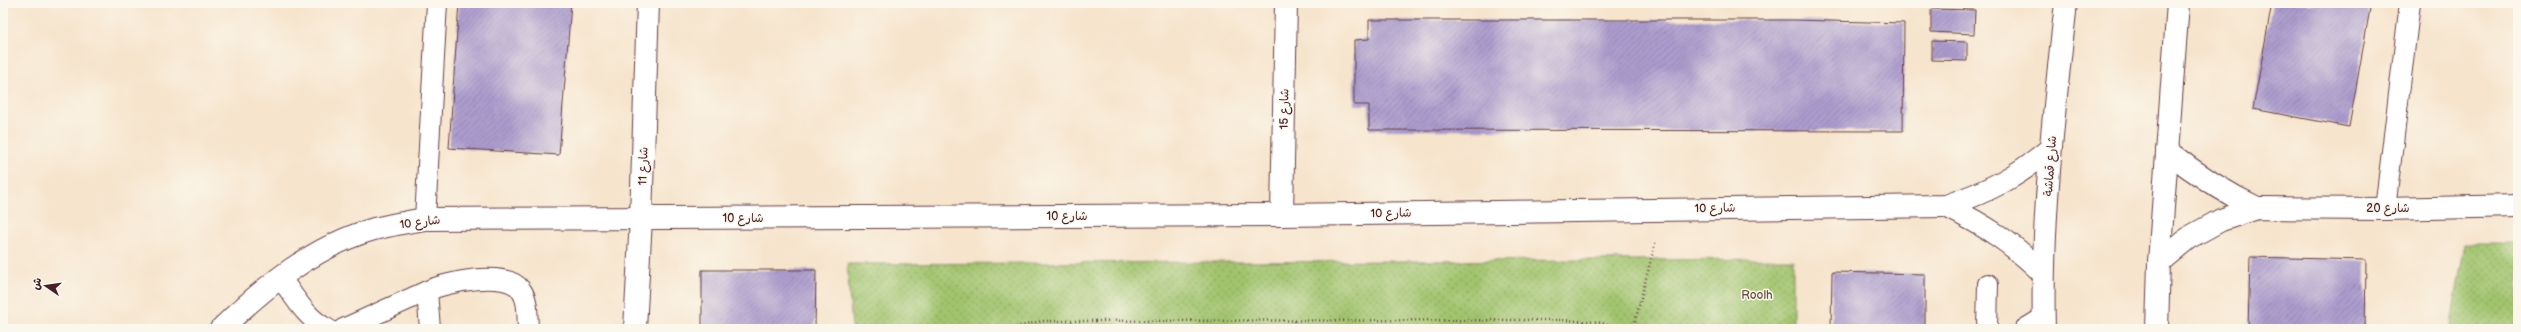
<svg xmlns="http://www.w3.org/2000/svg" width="2521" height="332" font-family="'Balsamiq Sans','Playpen Sans Arabic',sans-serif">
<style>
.park{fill:url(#park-dots);stroke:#76724c}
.building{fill:url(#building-hatch)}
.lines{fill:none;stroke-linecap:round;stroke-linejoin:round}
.service-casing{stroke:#643d43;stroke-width:22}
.minor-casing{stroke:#643d43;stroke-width:24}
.tertiary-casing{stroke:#643d43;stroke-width:24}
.path{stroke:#643d43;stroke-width:2.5;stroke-dasharray:1 3;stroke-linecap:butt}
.service{stroke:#fff;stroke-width:20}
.minor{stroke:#fff;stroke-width:22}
.tertiary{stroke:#fff;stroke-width:22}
.labels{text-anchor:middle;stroke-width:3;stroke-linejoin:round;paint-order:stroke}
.street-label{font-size:12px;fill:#4a1f2b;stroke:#fbf7ec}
.park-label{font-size:12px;fill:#64513f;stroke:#fbf7ec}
</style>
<defs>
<pattern id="park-dots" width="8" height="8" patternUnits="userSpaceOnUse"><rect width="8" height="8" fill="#a2c46e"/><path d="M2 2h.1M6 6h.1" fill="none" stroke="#869f5b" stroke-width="1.8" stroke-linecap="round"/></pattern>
<pattern id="building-hatch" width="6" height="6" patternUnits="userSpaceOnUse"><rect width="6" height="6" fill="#ac9cce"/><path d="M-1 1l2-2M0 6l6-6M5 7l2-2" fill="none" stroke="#8e7fa7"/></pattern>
</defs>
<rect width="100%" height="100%" fill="#fbf7ec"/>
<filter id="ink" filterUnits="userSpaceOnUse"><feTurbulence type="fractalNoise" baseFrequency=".025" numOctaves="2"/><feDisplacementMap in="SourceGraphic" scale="8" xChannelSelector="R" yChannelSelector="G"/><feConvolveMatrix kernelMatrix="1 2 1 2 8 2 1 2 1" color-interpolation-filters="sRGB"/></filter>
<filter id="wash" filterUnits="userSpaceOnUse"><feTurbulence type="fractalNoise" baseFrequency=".012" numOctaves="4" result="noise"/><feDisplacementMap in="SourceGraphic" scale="16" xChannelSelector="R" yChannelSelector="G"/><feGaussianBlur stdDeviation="0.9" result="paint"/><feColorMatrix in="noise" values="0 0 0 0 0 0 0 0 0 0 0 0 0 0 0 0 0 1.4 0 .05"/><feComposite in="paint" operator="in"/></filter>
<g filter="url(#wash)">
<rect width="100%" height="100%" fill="#f6e4cc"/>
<g class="park">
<polygon points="2465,243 2518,243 2518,329 2450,329"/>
<polygon points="1793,259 1793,329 852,329 847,264"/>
</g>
<g id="blocks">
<g class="building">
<polygon points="459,3 571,3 559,155 449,148"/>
<polygon points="2272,3 2371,3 2349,127 2253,109"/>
<polygon points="1931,9 1975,10 1974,34 1931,32"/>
<polygon points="1369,20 1793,20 1904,23 1903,131 1369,130 1369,105 1354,105 1354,40 1369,39"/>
<polygon points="1932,41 1967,42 1967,61 1932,60"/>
<polygon points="2250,257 2366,260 2365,329 2248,329"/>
<polygon points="702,270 816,270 815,329 702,329"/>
<polygon points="1832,272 1925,274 1925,329 1831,329"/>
</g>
</g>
</g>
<g filter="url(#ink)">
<use href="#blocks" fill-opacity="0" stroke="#643d43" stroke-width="1"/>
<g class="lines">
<defs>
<g id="service">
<polyline points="2385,209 2410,3"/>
<polyline points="425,219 437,3"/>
<path d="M 280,277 C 294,296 307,320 328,329"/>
<polyline points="343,329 427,291"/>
<path d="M 430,329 L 427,291 C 447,282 506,269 521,290 C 529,301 527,316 528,329"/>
<polyline points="1987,329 1988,284"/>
<polyline points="2025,329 2043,318"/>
</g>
<g id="minor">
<path d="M 2167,151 C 2196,174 2223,192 2257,208"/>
<path d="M 1946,206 C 1986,226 2011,242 2043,273"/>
<polyline points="1282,215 1286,3"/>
<polyline points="2159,262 2188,238 2221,220 2257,208 2385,209 2518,206"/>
<path d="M 221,329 C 264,287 314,246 374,229 C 390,225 408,222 425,219 L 1282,215 L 1946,206 C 1989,191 2015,178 2050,149"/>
<polyline points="635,329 641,218 648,3"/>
</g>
<g id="tertiary">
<path d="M 2044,329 C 2041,220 2054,111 2066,3"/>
<polyline points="2157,329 2159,262 2178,3"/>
</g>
</defs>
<use href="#service" class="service-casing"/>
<use href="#minor" class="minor-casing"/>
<use href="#tertiary" class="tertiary-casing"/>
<g class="path">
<polyline points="1295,321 1296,329"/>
<polyline points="1008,329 1042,321 1562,320 1598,322 1621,329"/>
<polyline points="1633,329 1656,240"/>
</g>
<use href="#service" class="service"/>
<use href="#minor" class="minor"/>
<use href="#tertiary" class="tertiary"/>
</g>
</g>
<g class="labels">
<g class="street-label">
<text transform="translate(1284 109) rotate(-89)" y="4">شارع 15</text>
<text transform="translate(643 166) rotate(-88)" y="4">شارع 11</text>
<text transform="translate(2050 166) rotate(-86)" y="4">شارع قماشة</text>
<text transform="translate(1715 208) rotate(-1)" y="4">شارع 10</text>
<text x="2388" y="212">شارع 20</text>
<text transform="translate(1391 213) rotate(-1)" y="4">شارع 10</text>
<text x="1067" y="220">شارع 10</text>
<text x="743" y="222">شارع 10</text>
<text transform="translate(420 222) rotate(-7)" y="4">شارع 10</text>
</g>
<g class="park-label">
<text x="1757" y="299">Roolh</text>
</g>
</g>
<rect width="2521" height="332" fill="none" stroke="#fbf7ec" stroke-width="16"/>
<g transform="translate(46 286) rotate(283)" stroke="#fbf7ec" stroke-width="3" paint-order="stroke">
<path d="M0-3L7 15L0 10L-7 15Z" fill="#4a1f2b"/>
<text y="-6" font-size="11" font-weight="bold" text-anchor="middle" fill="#4a1f2b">ش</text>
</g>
</svg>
